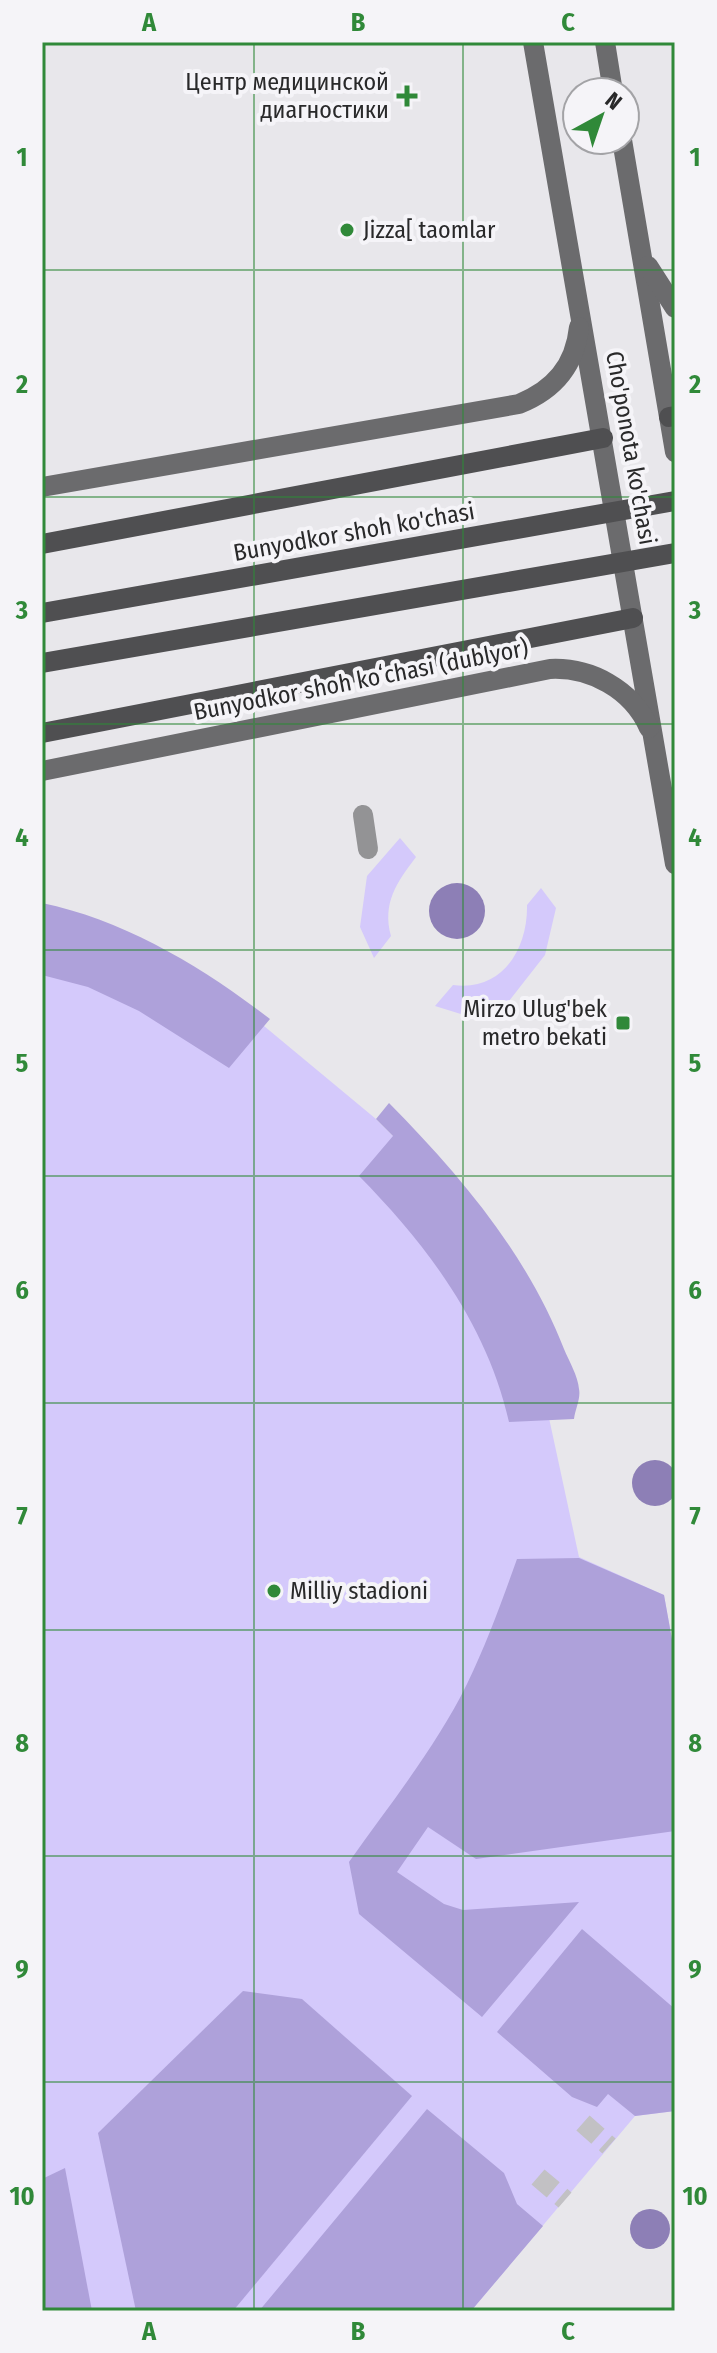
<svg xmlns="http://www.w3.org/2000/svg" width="717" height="2353" font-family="'Fira Sans Condensed',sans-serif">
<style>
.green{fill:#d4c9fb}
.forest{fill:#aea1da}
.water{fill:#8d7fb6}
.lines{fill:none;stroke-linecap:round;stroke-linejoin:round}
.street-tunnel{stroke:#c2c1c4;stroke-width:20;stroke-dasharray:20 10;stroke-linecap:butt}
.street{stroke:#939395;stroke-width:20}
.secondary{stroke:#6b6b6d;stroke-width:20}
.primary{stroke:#4f4f51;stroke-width:20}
.primary-bridge{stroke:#4f4f51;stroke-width:20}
.grid{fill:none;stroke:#308939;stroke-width:2;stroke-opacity:0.55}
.poi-dot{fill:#308939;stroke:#f5f4f8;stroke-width:3}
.labels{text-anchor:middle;stroke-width:8;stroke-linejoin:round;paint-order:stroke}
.poi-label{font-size:24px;fill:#29292a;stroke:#f5f4f8;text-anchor:end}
.street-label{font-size:24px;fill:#29292a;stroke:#f5f4f8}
.neatline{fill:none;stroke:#308939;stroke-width:3}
.grid-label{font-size:26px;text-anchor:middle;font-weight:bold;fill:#308939}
</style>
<rect width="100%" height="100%" fill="#e8e7eb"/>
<g class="green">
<path d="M 400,838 L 416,857 C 397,882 382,903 391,936 L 374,958 L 360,927 L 367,876 Z"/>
<path d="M 541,888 L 556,908 L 545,955 L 509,1001 L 464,1015 L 435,1006 L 453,985 C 502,992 528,949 527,905 Z"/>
<polygon points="42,915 264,1026 376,1119 393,1136 538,1367 579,1557 664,1595 675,1656 675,2111 635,2116 471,2311 42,2311"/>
</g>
<g class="forest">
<path d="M 42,903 C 125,920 204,968 270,1019 L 229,1068 L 139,1011 L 88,987 L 42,975 Z"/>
<path d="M 389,1103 C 460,1175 527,1254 564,1349 C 569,1361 578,1376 579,1389 C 581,1398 575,1410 574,1419 L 509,1422 C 487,1325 428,1246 359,1176 L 393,1136 L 376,1119 Z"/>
<path d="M 579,1558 L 664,1595 L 675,1656 L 675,1831 L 476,1859 L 428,1827 L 397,1872 L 444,1904 L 463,1910 L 579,1902 L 482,2017 L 359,1914 L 349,1862 C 390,1804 436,1747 467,1684 C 487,1643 502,1601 517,1559 Z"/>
<polygon points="582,1929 675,2009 675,2111 635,2116 608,2094 597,2107 572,2097 497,2032"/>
<polygon points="243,1991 302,1999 412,2096 233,2311 136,2311 98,2133"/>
<polygon points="427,2109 504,2173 517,2204 543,2226 471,2311 259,2311"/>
<polygon points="65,2168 92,2311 42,2311 42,2179"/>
</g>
<g class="water">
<circle cx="457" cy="911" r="28"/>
<circle cx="655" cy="1483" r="23"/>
<circle cx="650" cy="2229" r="20"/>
</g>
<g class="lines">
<g class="street-tunnel">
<polyline points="583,2123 609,2146"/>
<polyline points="538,2177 565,2200"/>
</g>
<polyline class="street" points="363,815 368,849"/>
<g class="secondary">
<polyline points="533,42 675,864"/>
<polyline points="605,42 613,92"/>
<polyline points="622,140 675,452"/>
<polyline points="648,266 675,308"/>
<path d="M 42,487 L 519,404 C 554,390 575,366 579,327"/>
<path d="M 42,771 L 550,669 C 590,667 632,689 649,728"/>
</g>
<g class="primary">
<polyline points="669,417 675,416"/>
<polyline points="42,544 603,438"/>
<polyline points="42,733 633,618"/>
</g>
<g class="primary-bridge">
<polyline points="42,613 675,501"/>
<polyline points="42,663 675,553"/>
</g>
</g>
<path class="grid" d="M 254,42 L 254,2311M 463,42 L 463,2311M 42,270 L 675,270M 42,497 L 675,497M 42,724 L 675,724M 42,950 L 675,950M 42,1176 L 675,1176M 42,1403 L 675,1403M 42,1630 L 675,1630M 42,1856 L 675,1856M 42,2082 L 675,2082"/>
<g class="poi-dot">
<path d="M403 84h8v8h8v8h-8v8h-8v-8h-8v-8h8z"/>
<circle cx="347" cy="230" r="8"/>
<rect x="615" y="1015" width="16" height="16" rx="4"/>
<circle cx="274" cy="1591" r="8"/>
</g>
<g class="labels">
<g class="poi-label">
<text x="389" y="90">Центр медицинской<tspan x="389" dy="28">диагностики</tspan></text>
<text x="363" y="238" text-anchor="start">Jizza[ taomlar</text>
<text x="607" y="1017">Mirzo Ulug'bek<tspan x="607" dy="28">metro bekati</tspan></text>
<text x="290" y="1599" text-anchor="start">Milliy stadioni</text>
</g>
<g class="street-label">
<text transform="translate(631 448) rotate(80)" y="8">Cho'ponota ko'chasi</text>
<text transform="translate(354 532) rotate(-10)" y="8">Bunyodkor shoh ko'chasi</text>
<text transform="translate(361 680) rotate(-11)" y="8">Bunyodkor shoh koʻchasi (dublyor)</text>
</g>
</g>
<rect width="717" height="2353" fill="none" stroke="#f5f4f8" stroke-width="88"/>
<g transform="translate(601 116) rotate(40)"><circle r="38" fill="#f5f4f8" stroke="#a3a3a6" stroke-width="2"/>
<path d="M0-6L14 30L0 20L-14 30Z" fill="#308939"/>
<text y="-12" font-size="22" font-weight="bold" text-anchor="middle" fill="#29292a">N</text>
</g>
<rect x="44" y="44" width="629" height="2265" class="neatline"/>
<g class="grid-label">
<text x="149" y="31">A</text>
<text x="358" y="31">B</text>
<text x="568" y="31">C</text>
<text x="22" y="166">1</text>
<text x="695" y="166">1</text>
<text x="22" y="393">2</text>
<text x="695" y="393">2</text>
<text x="22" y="619">3</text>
<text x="695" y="619">3</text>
<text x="22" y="846">4</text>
<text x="695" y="846">4</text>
<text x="22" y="1072">5</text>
<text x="695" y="1072">5</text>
<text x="22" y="1299">6</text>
<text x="695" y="1299">6</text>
<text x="22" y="1525">7</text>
<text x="695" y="1525">7</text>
<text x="22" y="1752">8</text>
<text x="695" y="1752">8</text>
<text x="22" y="1978">9</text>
<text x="695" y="1978">9</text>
<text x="22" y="2205">10</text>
<text x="695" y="2205">10</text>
<text x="149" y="2340">A</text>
<text x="358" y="2340">B</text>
<text x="568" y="2340">C</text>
</g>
</svg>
